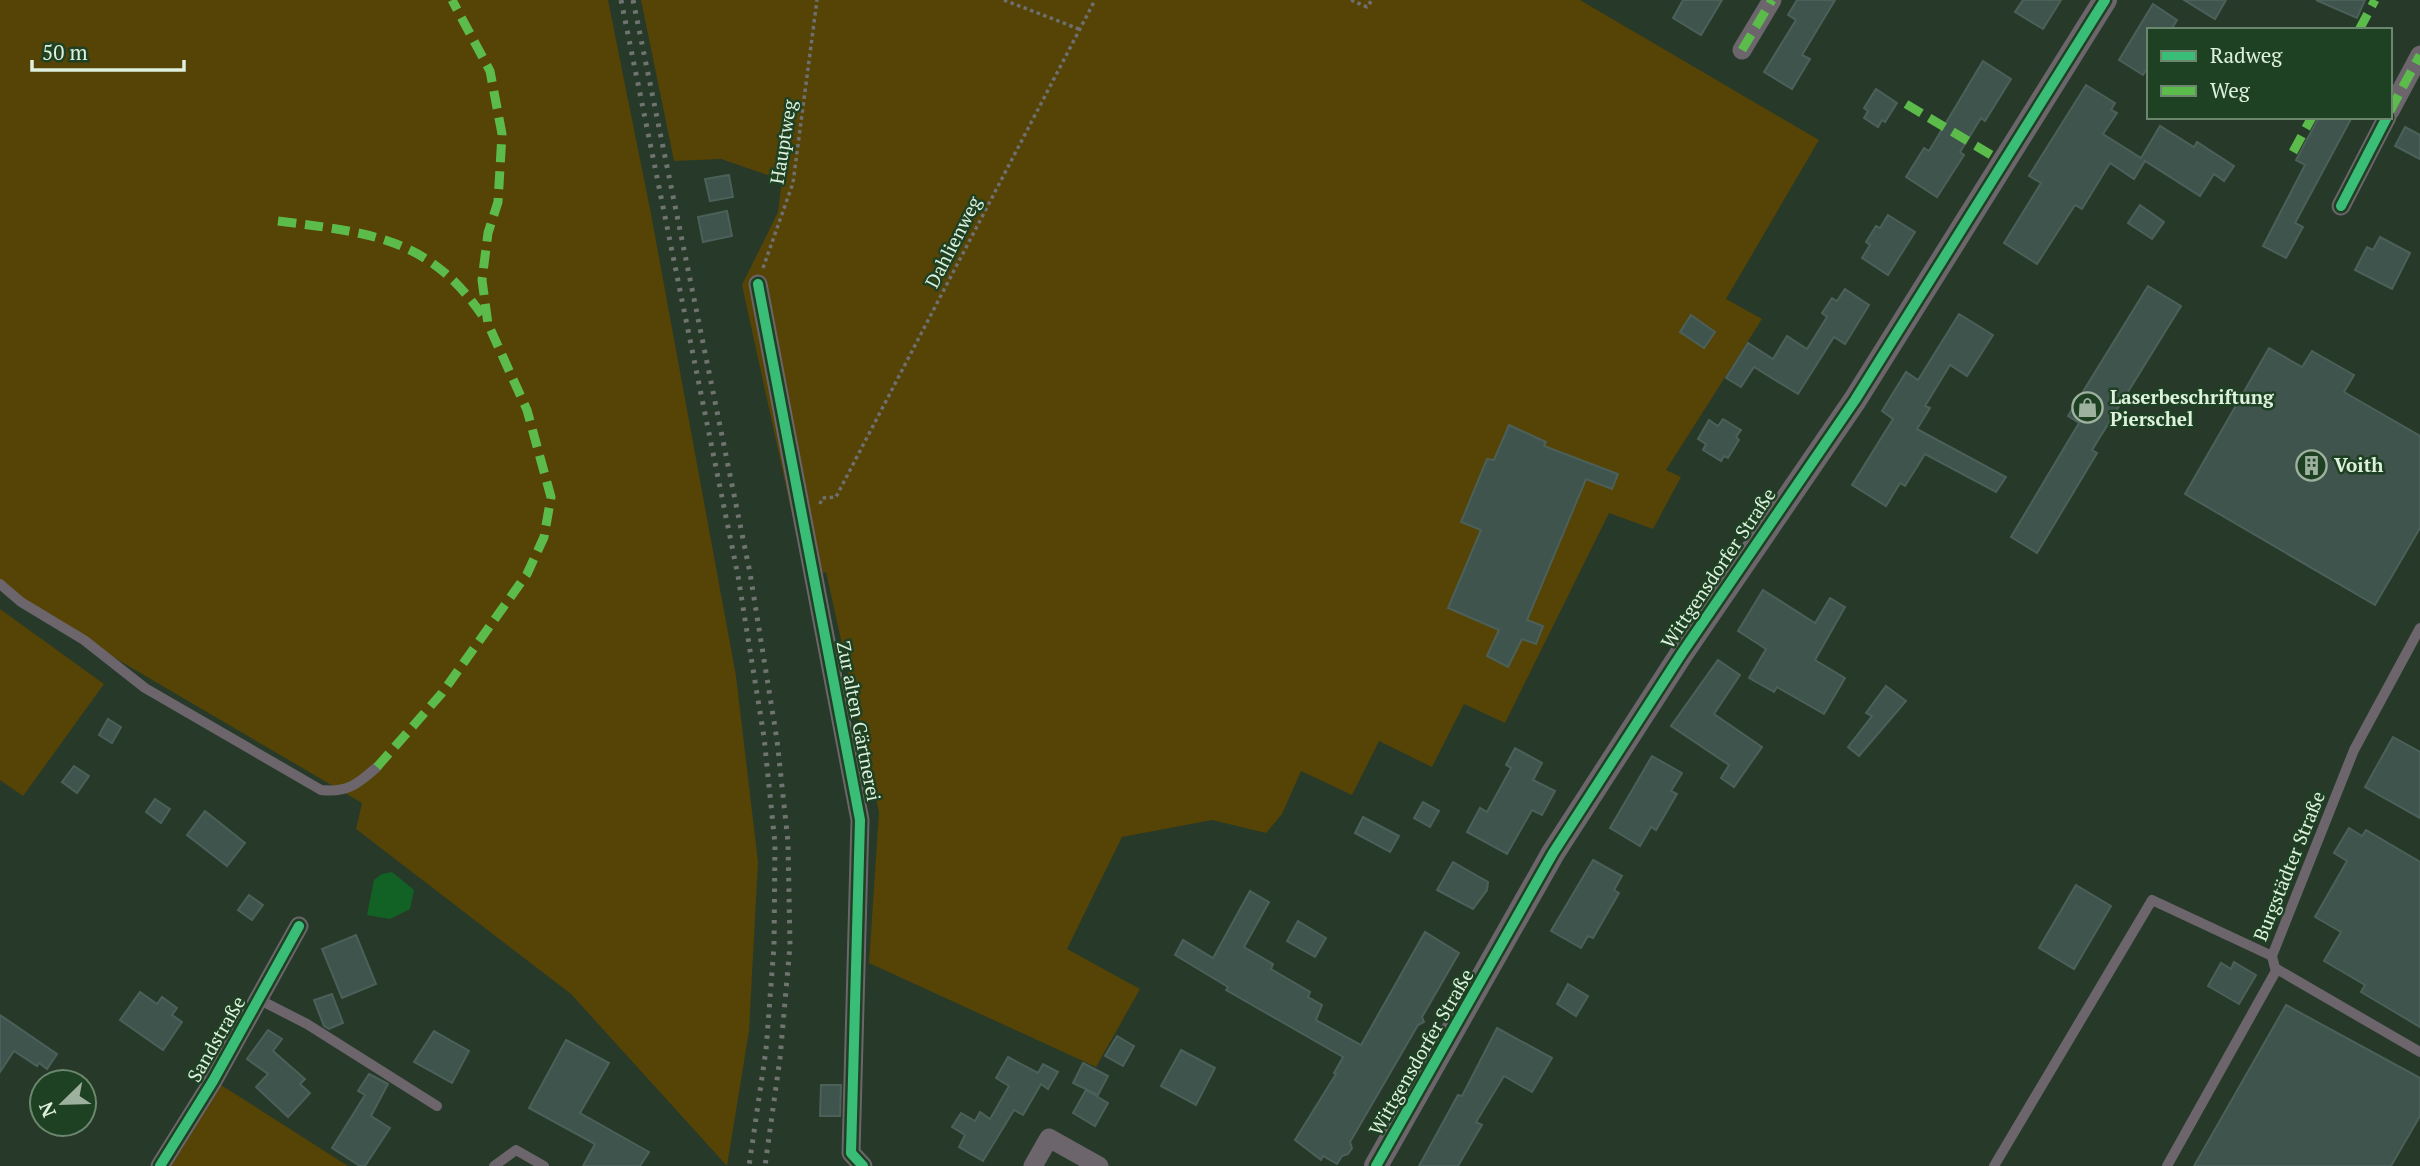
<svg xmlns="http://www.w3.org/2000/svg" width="2420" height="1166" font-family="'PT Serif',serif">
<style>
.green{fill:#564306}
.water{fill:#116224}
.building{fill:#3f544d;stroke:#4c605a;stroke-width:2}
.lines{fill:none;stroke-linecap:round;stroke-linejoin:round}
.path{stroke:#6e6f6f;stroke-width:3.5;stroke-dasharray:3.5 3.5;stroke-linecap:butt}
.service{stroke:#6c656c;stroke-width:10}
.minor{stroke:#6c656c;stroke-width:19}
.tertiary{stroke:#6c656c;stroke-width:24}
.rail{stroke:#707470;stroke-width:5;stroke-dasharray:3.5 7;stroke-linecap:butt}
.quiet{stroke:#5cbc4b;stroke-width:9;stroke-dasharray:18 9;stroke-linecap:butt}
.cycleway-casing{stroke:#1f4123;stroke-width:15}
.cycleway{stroke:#3abd76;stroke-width:10}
.labels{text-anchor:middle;stroke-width:5;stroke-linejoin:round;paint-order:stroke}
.street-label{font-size:19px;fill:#def1de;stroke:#1f4123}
.poi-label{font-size:19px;font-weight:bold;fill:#def1de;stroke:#1f4123;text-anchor:start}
</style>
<rect width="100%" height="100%" fill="#273929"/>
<g class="green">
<polygon points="0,0 608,0 651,214 736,676 758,862 749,1031 727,1166 571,994 356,829 362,803 120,661 0,584"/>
<polygon points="641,0 1580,0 1819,140 1726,299 1762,319 1666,470 1681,477 1653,529 1609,513 1505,723 1464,704 1432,767 1379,741 1352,795 1301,771 1282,814 1266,833 1212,820 1122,837 1067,949 1140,989 1096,1067 869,963 879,812 826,572 806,578 742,285 778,212 782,180 721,159 674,161"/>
<polygon points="0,609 104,684 23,796 0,780"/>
<polygon points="221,1085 348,1166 171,1166"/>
</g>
<polygon class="water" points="392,872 414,890 410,909 390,919 367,915 374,880 382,874"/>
<g class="building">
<polygon points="1683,0 1722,0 1701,35 1673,18"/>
<polygon points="1797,0 1835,0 1802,55 1810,59 1792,89 1764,72 1796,20 1788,15"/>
<polygon points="2023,0 2061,0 2043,29 2015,12"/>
<polygon points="2184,0 2226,0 2215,19"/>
<polygon points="2316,0 2365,0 2357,18"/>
<polygon points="2153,4 2177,20 2171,30 2149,30 2149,66 2143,75 2119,60"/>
<polygon points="1983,61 2011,79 1985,121 1981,118 1960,152 1964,155 1937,197 1906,177 1924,148 1929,151"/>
<polygon points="2086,85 2115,103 2111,110 2117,113 2103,134 2141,158 2160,126 2194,147 2197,142 2234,166 2224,181 2214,174 2200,196 2145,161 2134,179 2110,163 2082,209 2075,205 2037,264 2004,243 2041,183 2029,176"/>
<polygon points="1876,89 1897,103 1885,122 1882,120 1878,127 1864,118 1868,111 1864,108"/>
<polygon points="2319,117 2352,117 2295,223 2303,227 2286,258 2263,246 2305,165 2296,160"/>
<polygon points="2405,127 2420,135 2420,159 2395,146"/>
<polygon points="729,175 733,197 710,201 705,179"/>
<polygon points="2140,205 2164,222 2152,239 2128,223"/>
<polygon points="727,211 732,236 703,242 698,217"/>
<polygon points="1888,215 1915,232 1888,275 1862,258 1870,245 1866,242 1876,226 1880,228"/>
<polygon points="2380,237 2410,253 2392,289 2355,270 2367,247 2373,250"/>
<polygon points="2148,286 2181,306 2092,450 2097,453 2037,553 2011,537 2079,423 2068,416"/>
<polygon points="1845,289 1869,305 1845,344 1834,337 1798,394 1754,367 1741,387 1726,378 1748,343 1773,359 1787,336 1807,349 1827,317 1822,313 1832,298 1837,301"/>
<polygon points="1959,314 1993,335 1967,376 1950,365 1925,406 1930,408 1917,429 2006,477 1996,492 1925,454 1905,486 1900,483 1886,506 1852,485 1893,419 1882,411 1906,372 1918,380"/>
<polygon points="1691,315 1715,332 1704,348 1680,332"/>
<polygon points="2269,348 2302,367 2312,351 2354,375 2344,392 2420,436 2420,528 2375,605 2185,494"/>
<polygon points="1723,419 1741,430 1736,437 1739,440 1728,458 1724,456 1721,461 1703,450 1706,444 1698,439 1709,420 1718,426"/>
<polygon points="1509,425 1546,442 1544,446 1618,474 1612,489 1586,479 1527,620 1543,626 1536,644 1522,639 1508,667 1487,656 1499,630 1448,608 1481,530 1461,522 1487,459 1494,460"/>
<polygon points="1763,590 1815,623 1830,598 1845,607 1815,660 1845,678 1824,714 1777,687 1774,692 1749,678 1766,649 1738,631"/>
<polygon points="1718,660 1740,675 1714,714 1762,747 1734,787 1721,778 1729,765 1671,726"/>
<polygon points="1886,686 1906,701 1859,756 1848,747 1872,716 1866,713"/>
<polygon points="108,719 121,727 112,743 99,735"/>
<polygon points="2393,737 2420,752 2420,818 2365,787"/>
<polygon points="1515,748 1542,763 1533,780 1555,791 1542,815 1532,810 1507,854 1467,832 1480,808 1487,812 1511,768 1506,765"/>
<polygon points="1652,756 1682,773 1671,791 1677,794 1656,830 1651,827 1640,846 1610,828"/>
<polygon points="74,766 89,776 77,793 62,782"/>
<polygon points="155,799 170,809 161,823 146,812"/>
<polygon points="1423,802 1439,811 1430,827 1414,818"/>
<polygon points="205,811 245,843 227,866 187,835"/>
<polygon points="1363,817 1399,836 1390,852 1355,833"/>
<polygon points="2349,828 2362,836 2366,830 2420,862 2420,1027 2361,992 2365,985 2324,961 2341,932 2315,917 2347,861 2334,853"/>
<polygon points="1593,860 1622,876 1614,890 1619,893 1593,938 1588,936 1581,948 1551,931"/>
<polygon points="1453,862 1488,882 1487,890 1473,909 1437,890"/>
<polygon points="2076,885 2111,906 2074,969 2039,948"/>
<polygon points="1250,891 1269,902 1244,947 1273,964 1271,969 1310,992 1308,997 1322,1005 1316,1020 1361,1045 1425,932 1459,953 1422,1017 1424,1022 1418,1025 1350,1142 1352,1148 1348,1154 1342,1156 1337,1164 1323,1156 1321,1160 1295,1140 1336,1074 1334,1073 1343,1057 1226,990 1228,987 1175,955 1183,940 1213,958"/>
<polygon points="249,895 263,905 252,920 238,910"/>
<polygon points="1298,921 1326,938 1315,957 1287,941"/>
<polygon points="356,935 376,984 342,998 322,949"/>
<polygon points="2234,962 2256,975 2239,1004 2208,986 2221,963 2231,969"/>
<polygon points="1568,984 1588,996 1576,1016 1557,1004"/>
<polygon points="140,992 157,1004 162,997 177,1008 172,1015 182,1022 163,1050 120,1020"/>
<polygon points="332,994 343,1023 329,1029 324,1026 314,1000"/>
<polygon points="2286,1005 2420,1078 2420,1116 2391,1166 2194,1166"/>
<polygon points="0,1015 57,1054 47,1069 39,1063 37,1066 14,1051 0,1072"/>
<polygon points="1497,1028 1552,1058 1532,1092 1504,1076 1476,1122 1482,1125 1458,1166 1419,1166 1458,1095 1462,1096"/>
<polygon points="268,1030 282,1039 273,1051 305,1079 300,1084 310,1093 288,1117 256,1087 268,1074 247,1059"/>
<polygon points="434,1031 469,1051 452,1083 414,1062"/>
<polygon points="1117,1036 1134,1046 1123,1066 1105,1056"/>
<polygon points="566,1040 609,1063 580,1113 649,1152 640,1166 583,1166 595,1144 529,1108"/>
<polygon points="1181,1050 1215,1068 1196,1105 1161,1086"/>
<polygon points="1008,1057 1038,1073 1043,1064 1058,1072 1048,1089 1041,1084 1023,1115 1014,1110 983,1161 959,1147 965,1135 952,1127 961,1113 975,1121 980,1112 990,1119 1009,1086 996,1078"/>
<polygon points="1083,1063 1108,1076 1098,1095 1073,1083"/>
<polygon points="369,1074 388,1084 371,1116 390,1128 365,1166 360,1166 332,1148 365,1095 358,1091"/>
<polygon points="821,1085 841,1085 840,1116 820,1116"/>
<polygon points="1086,1090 1108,1103 1095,1126 1073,1113"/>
</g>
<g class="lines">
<g class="path">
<polyline points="1004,0 1079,29"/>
<polyline points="1351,0 1367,7 1372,0"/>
<polyline points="763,268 793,183 817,0"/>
<polyline points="820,504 822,498 836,497 1095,0"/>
</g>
<g class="service">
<path d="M 0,584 L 21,602 L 84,640 L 145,688 L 321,790 C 347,793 358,784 377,767"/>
<polyline points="2420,628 2354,750 2272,956 2275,968 2420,1052"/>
<polyline points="258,999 307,1024 437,1106"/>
<polyline points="494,1166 516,1150 544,1166"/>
<polyline points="1994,1166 2152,900 2272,956"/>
<polyline points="2167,1166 2277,969"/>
</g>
<g class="minor">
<polyline points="1742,50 1772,0"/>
<polyline points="2390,111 2420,55"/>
<polyline points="2341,206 2387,117"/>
<polyline points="758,284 860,820 851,1153 863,1166"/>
<polyline points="160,1166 213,1081 299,926"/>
<polyline points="1033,1166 1049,1138 1099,1166"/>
</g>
<polyline class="tertiary" points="1376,1166 1553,853 1682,653 1855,400 2105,0"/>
<g class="rail">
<polyline points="621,0 738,576 764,737 775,844 774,946 766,1050 749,1166"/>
<polyline points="633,0 750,573 777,740 788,842 790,945 780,1058 765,1166"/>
</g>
<g class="quiet">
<polyline points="2359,30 2375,0"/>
<polyline points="1742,50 1772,0"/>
<polyline points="1906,104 2003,162"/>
<polyline points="2390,111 2420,55"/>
<polyline points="2293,152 2312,117"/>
<path d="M 278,221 C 371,233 431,237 486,321"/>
<polyline points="377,767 442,693 527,574 544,537 551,497 527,410 488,324 482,280 488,233 498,202 502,134 490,71 452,0"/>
</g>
<defs>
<g id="cycleway">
<polyline points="2341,206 2387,117"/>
<polyline points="758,284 860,820 851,1153 863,1166"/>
<polyline points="160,1166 213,1081 299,926"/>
<polyline points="1376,1166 1553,853 1682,653 1855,400 2105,0"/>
</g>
</defs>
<use href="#cycleway" class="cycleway-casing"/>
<use href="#cycleway" class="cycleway"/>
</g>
<defs>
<symbol id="shop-ring" viewBox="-11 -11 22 22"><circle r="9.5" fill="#1f4123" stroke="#9eb19f" stroke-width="1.5"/><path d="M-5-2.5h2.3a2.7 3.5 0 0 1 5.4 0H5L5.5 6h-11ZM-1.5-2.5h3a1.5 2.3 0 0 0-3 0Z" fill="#9eb19f"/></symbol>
<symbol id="building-ring" viewBox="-11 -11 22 22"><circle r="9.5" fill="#1f4123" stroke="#9eb19f" stroke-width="1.5"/><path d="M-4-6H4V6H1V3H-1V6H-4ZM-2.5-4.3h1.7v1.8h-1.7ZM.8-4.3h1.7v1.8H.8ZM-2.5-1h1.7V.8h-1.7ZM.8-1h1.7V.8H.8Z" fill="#9eb19f"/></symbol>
</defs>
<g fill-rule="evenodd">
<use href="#shop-ring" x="2070" y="390" width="35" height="35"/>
<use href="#building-ring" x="2294" y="448" width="35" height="35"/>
</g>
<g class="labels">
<g class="street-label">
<text transform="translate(783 142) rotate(-81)" y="7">Hauptweg</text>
<text transform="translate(953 242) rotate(-63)" y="7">Dahlienweg</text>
<text transform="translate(1718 568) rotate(-56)" y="7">Wittgensdorfer Straße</text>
<text transform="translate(859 721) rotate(79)" y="7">Zur alten Gärtnerei</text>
<text transform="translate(2289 866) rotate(-68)" y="7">Burgstädter Straße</text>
<text transform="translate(216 1039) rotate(-60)" y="7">Sandstraße</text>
<text transform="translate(1421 1052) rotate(-60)" y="7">Wittgensdorfer Straße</text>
</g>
<g class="poi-label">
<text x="2110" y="404">Laserbeschriftung<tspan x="2110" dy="22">Pierschel</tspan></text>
<text x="2334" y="472">Voith</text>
</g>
</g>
<rect x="2147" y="28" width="245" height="91" fill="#1f4123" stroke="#6b876e" stroke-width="2"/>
<rect x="2161" y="51" width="35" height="10" fill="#3abd76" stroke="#6b876e" stroke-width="2"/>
<text x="2210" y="63" font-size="21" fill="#def1de">Radweg</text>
<rect x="2161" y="86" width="35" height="10" fill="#5cbc4b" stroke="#6b876e" stroke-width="2"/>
<text x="2210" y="98" font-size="21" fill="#def1de">Weg</text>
<g transform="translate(63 1103) rotate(247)"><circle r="33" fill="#1f4123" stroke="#6b876e" stroke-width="2"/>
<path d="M0-5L12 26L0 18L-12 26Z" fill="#9eb19f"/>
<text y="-10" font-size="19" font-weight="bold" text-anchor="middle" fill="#def1de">N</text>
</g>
<path d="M32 60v10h152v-10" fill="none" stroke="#def1de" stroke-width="3.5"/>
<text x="42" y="60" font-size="21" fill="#def1de" stroke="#1f4123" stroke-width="5" paint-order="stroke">50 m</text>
</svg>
